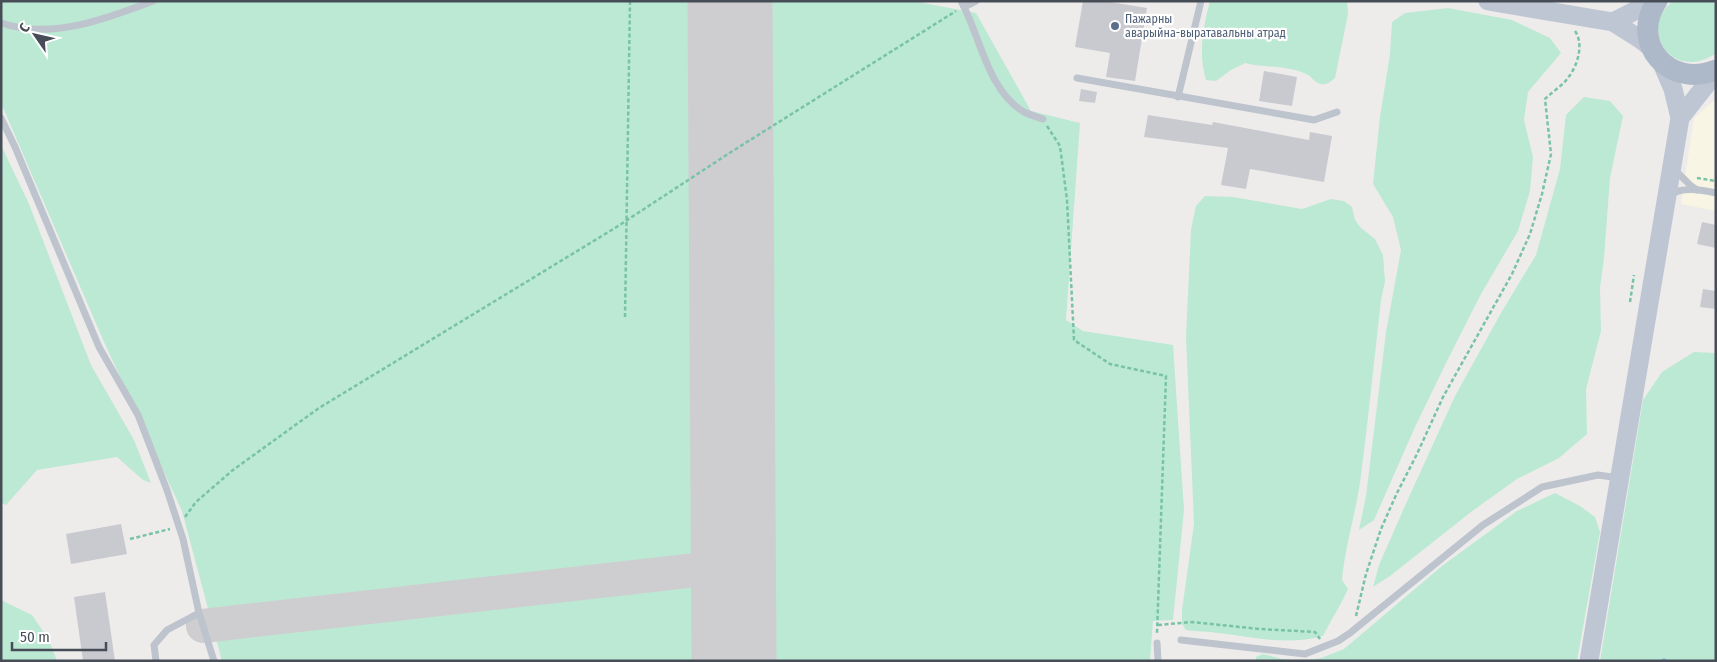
<svg xmlns="http://www.w3.org/2000/svg" width="1717" height="662" font-family="'Fira Sans Condensed',sans-serif">
<style>
.commercial{fill:#f9f5e4}
.green{fill:#bce9d3}
.lines{fill:none;stroke-linecap:round;stroke-linejoin:round}
.stream{stroke:#8dc7e2;stroke-width:4}
.taxiway{stroke:#ceced0;stroke-width:34}
.runway{stroke:#ceced0;stroke-width:85}
.building{fill:#c9cad0}
.path{stroke:#78c3a7;stroke-width:2.5;stroke-dasharray:4 2.5;stroke-linecap:butt}
.lane{stroke:#bec4cd;stroke-width:7}
.secondary{stroke:#bfc6d3;stroke-width:19}
.primary{stroke:#adb8c8;stroke-width:21}
.service-dot{fill:#5c6f8a;stroke:#fff;stroke-width:2}
.labels{text-anchor:middle;stroke-width:4.5;stroke-linejoin:round;paint-order:stroke}
.service-label{font-size:12px;fill:#4e5e75;stroke:#fff;text-anchor:start}
</style>
<rect width="100%" height="100%" fill="#eeeceb"/>
<polygon class="commercial" points="1716,99 1716,211 1681,204 1694,118"/>
<g class="green">
<polygon points="1,1 913,1 976,13 1031,111 1080,123 1066,320 1083,331 1173,345 1184,510 1173,620 1153,621 1150,661 222,661 182,511 104,342 1,103"/>
<path d="M 1210,1 L 1347,1 L 1348,14 L 1335,78 C 1330,82 1327,85 1321,84 C 1314,83 1311,75 1304,73 C 1286,65 1264,68 1245,63 L 1231,70 L 1216,81 L 1206,80 C 1198,53 1203,28 1210,1 Z"/>
<path d="M 1673,1 L 1711,1 L 1716,5 L 1715,54 C 1672,82 1637,29 1673,1 Z"/>
<polygon points="1448,8 1512,20 1550,38 1561,53 1528,92 1524,120 1533,157 1530,191 1518,231 1481,294 1448,359 1415,427 1374,520 1359,530 1366,496 1386,332 1401,250 1393,217 1373,184 1380,117 1390,54 1392,22 1405,13"/>
<polygon points="1584,97 1610,101 1623,116 1610,178 1604,258 1600,288 1601,331 1586,389 1587,434 1559,458 1517,479 1471,512 1390,576 1373,587 1379,565 1404,508 1455,396 1501,313 1536,255 1560,169 1566,115"/>
<polygon points="1,145 29,204 91,365 134,440 151,483 143,480 117,457 37,470 6,505 1,503"/>
<path d="M 1205,196 L 1233,197 L 1302,209 L 1331,199 L 1344,201 L 1352,207 L 1355,220 L 1361,228 L 1375,239 L 1383,255 L 1385,281 L 1381,300 C 1374,361 1368,422 1360,483 C 1355,516 1345,547 1342,580 L 1348,589 C 1341,605 1331,620 1323,636 C 1287,646 1254,637 1218,633 C 1207,631 1197,632 1186,630 L 1182,624 L 1182,610 L 1194,524 L 1186,337 L 1191,229 L 1196,206 Z"/>
<polygon points="1694,352 1716,353 1716,661 1600,661 1643,400 1662,372"/>
<polygon points="1555,493 1580,506 1595,517 1600,532 1577,661 1304,661 1321,658 1344,649 1442,566 1517,511"/>
<polygon points="1,600 32,615 49,640 57,661 1,661"/>
<polygon points="1263,654 1282,659 1302,661 1256,661 1256,657"/>
</g>
<g class="lines">
<polyline class="stream" points="1664,660 1664,661"/>
<polyline class="taxiway" points="203,626 705,569 733,580"/>
<polyline class="runway" points="730,1 734,661"/>
</g>
<g class="building">
<polygon points="1083,1 1104,1 1147,8 1135,81 1106,77 1110,53 1075,47"/>
<polygon points="1264,71 1297,77 1292,106 1259,101"/>
<polygon points="1081,89 1097,92 1095,103 1079,101"/>
<polygon points="1148,115 1212,125 1213,122 1309,140 1310,132 1332,136 1324,182 1250,169 1246,189 1221,185 1228,148 1144,137"/>
<polygon points="1702,222 1716,225 1716,248 1697,244"/>
<polygon points="1703,289 1716,291 1716,309 1700,307"/>
<polygon points="121,524 127,554 71,564 66,534"/>
<polygon points="105,592 115,661 83,661 74,597"/>
</g>
<g class="lines">
<g class="path">
<polyline points="1047,126 1060,146 1067,200 1074,340 1110,364 1166,376 1157,633"/>
<polyline points="1697,178 1716,181"/>
<polyline points="1630,302 1634,275"/>
<polyline points="625,317 630,1"/>
<polyline points="185,517 196,502 233,470 319,408 615,228 731,152 956,11"/>
<polyline points="130,539 170,529"/>
<path d="M 1356,616 L 1366,574 L 1381,529 L 1396,495 L 1417,454 L 1443,397 L 1512,274 L 1530,234 L 1542,194 L 1551,154 L 1545,99 C 1552,92 1562,86 1568,78 C 1578,65 1584,44 1575,31"/>
<polyline points="1158,625 1192,622 1260,629 1315,632 1320,639"/>
</g>
<g class="lane">
<path d="M 961,1 C 980,35 987,90 1024,112 C 1030,115 1037,117 1043,119"/>
<polyline points="964,7 976,1"/>
<path d="M 1,23 C 51,40 106,19 153,1"/>
<polyline points="1077,78 1314,120 1337,112"/>
<polyline points="1178,97 1201,1"/>
<polyline points="1,118 15,147 99,347 138,415 167,490 183,539 199,613 214,661"/>
<polyline points="1674,169 1691,186 1697,190"/>
<path d="M 1670,195 C 1682,186 1702,190 1716,193"/>
<polyline points="1181,640 1305,654 1338,641 1350,633 1483,525 1542,487 1598,475 1619,478"/>
<polyline points="1157,643 1158,661"/>
<polyline points="156,661 154,645 167,630 199,613"/>
</g>
<g class="secondary">
<polyline points="1488,1 1613,22 1640,39 1653,49"/>
<polyline points="1613,22 1654,1"/>
<polyline points="1680,118 1716,72"/>
<polyline points="1589,661 1680,118 1673,89 1661,61"/>
</g>
<path class="primary" d="M 1657,1 C 1629,43 1669,89 1716,70"/>
</g>
<circle class="service-dot" cx="1115" cy="26" r="5"/>
<g class="labels">
<g class="service-label">
<text x="1125" y="23">Пажарны<tspan x="1125" dy="14">аварыйна-выратавальны атрад</tspan></text>
</g>
</g>
<rect width="1717" height="662" fill="none" stroke="#464d57" stroke-width="5"/>
<g transform="translate(35 35) rotate(304)" stroke="#ffffff" stroke-width="4" paint-order="stroke">
<path d="M0-4L9 19L0 12L-9 19Z" fill="#464d57"/>
<text y="-8" font-size="14" font-weight="bold" text-anchor="middle" fill="#464d57">С</text>
</g>
<path d="M12 642v8h94v-8" fill="none" stroke="#464d57" stroke-width="2.5"/>
<text x="20" y="642" font-size="15" fill="#464d57" stroke="#ffffff" stroke-width="4" paint-order="stroke">50 m</text>
</svg>
